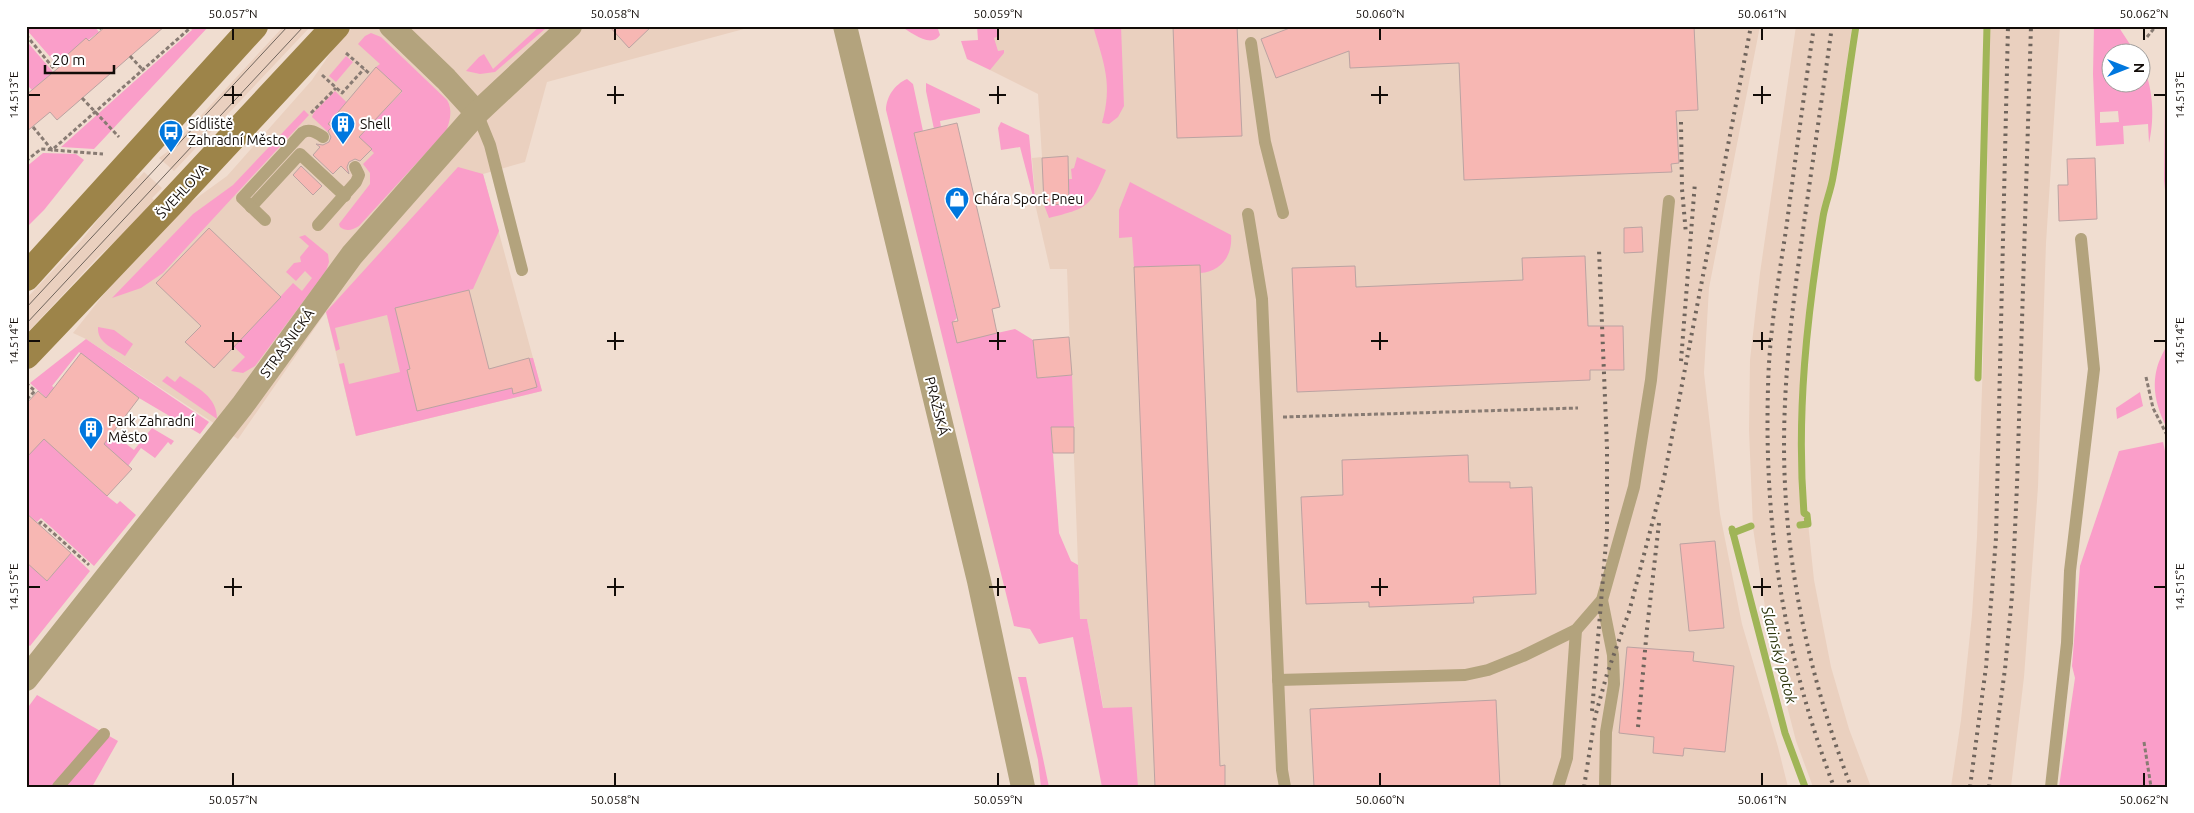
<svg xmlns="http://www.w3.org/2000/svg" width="2194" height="813" font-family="Ubuntu,sans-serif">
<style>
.built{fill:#ead0bf}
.green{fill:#fa9ec9;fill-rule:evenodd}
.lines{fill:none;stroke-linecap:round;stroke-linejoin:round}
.stream{stroke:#a0b557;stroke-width:7}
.building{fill:#f7b7b3;stroke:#bba3a2}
.path{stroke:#887b73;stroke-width:3;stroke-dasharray:4 2.5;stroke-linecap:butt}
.service{stroke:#b3a37d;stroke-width:12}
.minor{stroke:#b3a37d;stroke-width:24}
.secondary{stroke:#9d8449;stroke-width:28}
.tram{stroke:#6f645c;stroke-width:1}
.rail{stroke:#6f645c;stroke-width:4;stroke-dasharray:2.5 5;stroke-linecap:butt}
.ticks{fill:none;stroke:#120c08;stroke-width:2}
.labels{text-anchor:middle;stroke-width:4;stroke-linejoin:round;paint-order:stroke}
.poi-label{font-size:14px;fill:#120c08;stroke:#fff;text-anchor:start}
.street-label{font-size:14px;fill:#120c08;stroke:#fff}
.water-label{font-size:15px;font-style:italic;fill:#2c350c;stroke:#fff}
.neatline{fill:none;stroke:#120c08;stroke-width:2}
.ticks-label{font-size:12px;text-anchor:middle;fill:#120c08}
</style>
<rect width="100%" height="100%" fill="#f0ddd0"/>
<g class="built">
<polygon points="284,26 311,26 174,171 159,158 167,152"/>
<polygon points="354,26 755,26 547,82 525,162 483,174 542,391 356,436 326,312 238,439 86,339 73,333 108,289 187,205 227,176 312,80 338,42"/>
<polygon points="988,26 1760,26 1709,288 1704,373 1720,514 1742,624 1778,747 1788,787 1118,787 1087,619 1080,619 1067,269 1050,269 1036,208 1032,158 1042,157 1038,94 990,70"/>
<polygon points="1796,26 1852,26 1810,318 1805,372 1804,484 1814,580 1831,667 1849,729 1871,787 1813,787 1796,741 1770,640 1753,528 1749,430 1750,360 1760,273"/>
<polygon points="1989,26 2060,26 2046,243 2038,487 2024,677 2011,787 1951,787 1961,720 1972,615 1977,537 1986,270"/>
<polygon points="144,172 162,188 152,198 157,203 98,257 26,334 26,299 81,241 133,175 138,179"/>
</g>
<g class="green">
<polygon points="26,26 94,26 99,32 68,55 70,58 59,67 26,29"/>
<polygon points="189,26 209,26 94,149 61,147 192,30"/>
<polygon points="540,26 545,26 545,29 495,72 480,74 466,71 479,57 484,54 493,69"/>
<path d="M 900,26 L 937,26 L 940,35 C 931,49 911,32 900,26 Z"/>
<polygon points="977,26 995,26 999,36 994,38 998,51 1004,50 1004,53 990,70 967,59 961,41 978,40"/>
<path d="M 1093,26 L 1121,26 L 1124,106 L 1118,117 L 1109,124 L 1102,123 C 1113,84 1104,64 1093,26 Z"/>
<path d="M 2094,26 L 2118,26 L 2135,52 L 2112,52 L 2112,82 L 2142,82 L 2142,64 C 2153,86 2155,118 2149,143 L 2148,124 L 2123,126 L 2124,144 L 2096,146 L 2093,74 ZM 2118,111 L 2119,122 L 2100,123 L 2100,112 Z"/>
<polygon points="2166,26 2168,26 2168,221 2164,180"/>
<path d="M 371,33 L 381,37 L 447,100 C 453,110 450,121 446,131 L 359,226 C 353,230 346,232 340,227 L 339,224 L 370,184 L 370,173 L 363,164 L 374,153 L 339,119 L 328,132 L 312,117 L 314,112 L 335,91 L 370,125 L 402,92 L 376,67 L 380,64 L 358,44 L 365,36 Z"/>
<polygon points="29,44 53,72 32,90 26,84 26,47"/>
<polygon points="346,56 353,62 336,82 329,76"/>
<path d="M 907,79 L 913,84 L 923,131 L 914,134 L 957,318 L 952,323 L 957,342 L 1015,329 L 1033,340 L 1037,378 L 1072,375 L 1074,427 L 1051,427 L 1059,533 L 1071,561 L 1078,565 L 1080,619 L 1087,619 L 1103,708 L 1132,707 L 1138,787 L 1102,787 L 1073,637 L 1039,644 L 1030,629 L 1014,626 L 886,110 C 886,97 895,84 907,79 Z"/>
<polygon points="926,83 980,109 980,113 940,121 941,127 934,129 926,91"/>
<polygon points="304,110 309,115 163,273 141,288 112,298 193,214 233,185"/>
<polygon points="1001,122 1029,135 1036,208 1020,147 1001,150 998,128"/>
<polygon points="43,153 76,154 84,160 44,210 26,228 26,167"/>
<path d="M 1077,157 L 1106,170 C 1090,208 1088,208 1049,218 L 1044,205 L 1069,204 L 1069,179 L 1072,179 L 1071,169 L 1074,168 Z"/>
<polygon points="458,167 483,174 499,231 473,289 395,308 410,369 408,370 509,377 513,393 536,387 529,358 533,358 542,391 356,436 339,364 344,363 349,384 400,372 387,315 335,328 340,349 336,351 326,312"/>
<path d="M 1130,182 L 1231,235 C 1233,255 1221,272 1200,273 L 1200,265 L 1134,267 L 1132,237 L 1119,238 L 1119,210 Z"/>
<polygon points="305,235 328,254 329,262 326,271 255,366 243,373 231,371 245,357 234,347 293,283 302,291 312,278 305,271 296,281 286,272 294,263 301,262 300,257 309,246 299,237"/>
<path d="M 98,327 L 114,330 L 133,344 L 125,356 C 113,348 97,343 98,327 Z"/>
<polygon points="86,339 209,422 200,434 139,398 79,352 52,386 134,450 152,428 174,441 171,445 168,442 155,458 141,448 128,466 68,411 64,414 30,383"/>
<path d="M 2168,343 L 2168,430 C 2158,411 2151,390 2157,368 C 2159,360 2164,351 2168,343 Z"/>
<path d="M 167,376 L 175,382 L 180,376 C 197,388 217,396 217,419 L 162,381 Z"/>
<polygon points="2140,392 2143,406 2117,419 2116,408"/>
<polygon points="44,438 107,496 117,504 120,501 136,515 94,566 41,518 37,522 26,513 26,458"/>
<polygon points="2163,442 2165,451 2168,451 2168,787 2059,787 2075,678 2072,666 2080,566 2119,451"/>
<polygon points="71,553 90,571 30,646 26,643 26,562 47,581"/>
<polygon points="1018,677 1026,677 1049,787 1041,787 1038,760"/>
<polygon points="37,695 118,741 92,787 26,787 26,710"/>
</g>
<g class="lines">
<g class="stream">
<polyline points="1978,378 1987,26"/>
<path d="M 1800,525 L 1808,524 L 1807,515 L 1804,513 C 1796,414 1807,315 1823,217 C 1825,204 1831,190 1833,177 C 1842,127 1848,76 1856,26"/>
<polyline points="1732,529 1785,733 1805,787"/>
<polyline points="1733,533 1751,526"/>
</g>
</g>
<g class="building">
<polygon points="106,26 165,26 57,120 50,112 26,132 26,95 70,58 67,55 86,38 89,41"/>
<polygon points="609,26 652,26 629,48"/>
<polygon points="1173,26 1237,26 1242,136 1177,138"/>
<polygon points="1295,26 1694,26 1698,110 1676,111 1679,163 1671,164 1672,172 1464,180 1459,63 1350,68 1349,51 1276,78 1261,39"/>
<polygon points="376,67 402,91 359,137 372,149 360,161 355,159 349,162 347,167 349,174 341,166 333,174 313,155 320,147 316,144 323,145 329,142 331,137 328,131 332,127 328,124"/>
<polygon points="957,123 1000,307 992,309 997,333 957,343 952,322 958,321 914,133"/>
<polygon points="1068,156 1069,204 1044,205 1042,158"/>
<polygon points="2095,158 2097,219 2059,221 2058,185 2068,185 2067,159"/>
<polygon points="301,166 322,186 313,195 293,175"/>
<polygon points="1642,227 1643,252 1624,253 1624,228"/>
<polygon points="209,228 281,297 214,368 185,342 201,326 156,283"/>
<polygon points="1585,256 1588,326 1623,326 1624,370 1590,370 1590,380 1297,392 1292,268 1355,266 1356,287 1523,280 1522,258"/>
<polygon points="1200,265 1220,766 1225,765 1225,787 1155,787 1134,267"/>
<polygon points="469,290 489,369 529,358 537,387 513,394 512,388 417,411 407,370 410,369 395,308"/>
<polygon points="1069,337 1072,375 1037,378 1033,340"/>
<polygon points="81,353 139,398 104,444 132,469 107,496 44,439 26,458 26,404 38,391 46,398"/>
<polygon points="1051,427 1074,427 1074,453 1053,453"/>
<polygon points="1468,455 1469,482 1510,482 1510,488 1532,487 1536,594 1473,597 1474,603 1369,607 1369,602 1306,604 1301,497 1343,495 1342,460"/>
<polygon points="26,513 71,553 47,581 26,562"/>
<polygon points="1715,541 1724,628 1689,631 1680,544"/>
<polygon points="1627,647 1694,652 1693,661 1734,666 1725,752 1684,748 1683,756 1653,753 1654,737 1619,733"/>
<polygon points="1496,700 1500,787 1314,787 1310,709"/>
</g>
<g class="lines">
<g class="path">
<polyline points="99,26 102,30"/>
<polyline points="26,35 55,70"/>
<polyline points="2147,37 2156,26"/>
<polyline points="346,53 370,74"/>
<polyline points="130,56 143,70"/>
<polyline points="322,75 342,93 364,69"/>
<polyline points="2168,80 2168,176"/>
<polyline points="82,98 119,137"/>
<polyline points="311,113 336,88"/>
<polyline points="33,127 52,150 189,29 186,26"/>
<polyline points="26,161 41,149 103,154"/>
<polyline points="2146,377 2153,408 2168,437"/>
<polyline points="26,383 35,391 26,400"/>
<polyline points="1283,417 1578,408"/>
<polyline points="39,524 41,522 89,565"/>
<polyline points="2144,742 2151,787"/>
</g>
<g class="service">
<polyline points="1251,43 1265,142 1283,213"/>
<polyline points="477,113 490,145 522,270"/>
<polyline points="251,207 300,154 345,196"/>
<polyline points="1248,214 1262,299 1282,770 1285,787"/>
<path d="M 265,220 L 242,198 L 302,133 C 309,128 316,132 323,137"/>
<polyline points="318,225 356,182 359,175 355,167"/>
<polyline points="1602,600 1613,655 1614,684 1606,732 1605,787"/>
<polyline points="1278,680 1465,675 1488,670 1523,656 1576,630 1602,600 1634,487 1651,380 1669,201"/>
<polyline points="58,787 104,734"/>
<polyline points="1558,787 1567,758 1576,630"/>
<polyline points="2051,787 2067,643 2070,571 2094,369 2081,239"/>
</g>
<g class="minor">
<polyline points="391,26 446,79 477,113"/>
<polyline points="845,26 979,581 1023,787"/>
<polyline points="26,679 242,406 352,255 477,113 570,26"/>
</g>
<g class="secondary">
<polyline points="26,277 254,26"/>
<polyline points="26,355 169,205 336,26"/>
</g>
<g class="tram">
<polyline points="26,308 288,26"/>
<polyline points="26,324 304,26"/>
</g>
<g class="rail">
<path d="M 1814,26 C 1804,94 1795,162 1786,230 C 1778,282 1769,335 1768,388 C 1764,529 1784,655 1834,787"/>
<path d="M 1832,26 C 1822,99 1811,172 1801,245 C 1790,325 1781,404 1785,485 C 1790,589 1814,690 1851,787"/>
<polyline points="1681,122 1682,189 1686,234"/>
<polyline points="1681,361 1695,182"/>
<polyline points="1592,711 1607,530 1607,448 1599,250"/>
<polyline points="1638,727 1647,629 1659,523"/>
<polyline points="1584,787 1595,717 1607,674 1629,612 1664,478 1751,26"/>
<polyline points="1970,787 1986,667 1996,538 2008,26"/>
<polyline points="1989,787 2005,669 2012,596 2017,485 2031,26"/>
</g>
</g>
<path class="ticks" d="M 233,28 L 233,40M 615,28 L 615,40M 998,28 L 998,40M 1380,28 L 1380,40M 1762,28 L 1762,40M 2144,28 L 2144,40M 233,86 L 233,104M 615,86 L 615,104M 998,86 L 998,104M 1380,86 L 1380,104M 1762,86 L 1762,104M 28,95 L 40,95M 224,95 L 242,95M 607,95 L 624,95M 989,95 L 1006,95M 1371,95 L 1388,95M 1753,95 L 1771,95M 2154,95 L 2166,95M 233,332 L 233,350M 615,332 L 615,350M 998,332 L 998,350M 1380,332 L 1380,350M 1762,332 L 1762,350M 28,341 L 40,341M 224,341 L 242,341M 607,341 L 624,341M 989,341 L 1006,341M 1371,341 L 1388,341M 1753,341 L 1771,341M 2154,341 L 2166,341M 233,578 L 233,596M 615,578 L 615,596M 998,578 L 998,596M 1380,578 L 1380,596M 1762,578 L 1762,596M 28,587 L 40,587M 224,587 L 242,587M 607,587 L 624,587M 989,587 L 1006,587M 1371,587 L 1388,587M 1753,587 L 1771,587M 2154,587 L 2166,587M 233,773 L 233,786M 615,773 L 615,786M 998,773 L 998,786M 1380,773 L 1380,786M 1762,773 L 1762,786M 2144,773 L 2144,786"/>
<defs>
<symbol id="building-pin" viewBox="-11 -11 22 30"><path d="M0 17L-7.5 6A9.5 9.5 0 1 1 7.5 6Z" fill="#0077de" stroke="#fff"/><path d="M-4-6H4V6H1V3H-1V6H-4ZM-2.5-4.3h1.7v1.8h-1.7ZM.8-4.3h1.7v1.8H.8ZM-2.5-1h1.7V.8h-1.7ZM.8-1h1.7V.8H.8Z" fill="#fff"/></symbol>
<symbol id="bus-pin" viewBox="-11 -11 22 30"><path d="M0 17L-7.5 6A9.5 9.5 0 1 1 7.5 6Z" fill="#0077de" stroke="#fff"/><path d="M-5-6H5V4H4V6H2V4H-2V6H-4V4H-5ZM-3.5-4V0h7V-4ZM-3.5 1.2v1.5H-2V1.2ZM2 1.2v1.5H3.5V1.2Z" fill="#fff"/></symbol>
<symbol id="shop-pin" viewBox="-11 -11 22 30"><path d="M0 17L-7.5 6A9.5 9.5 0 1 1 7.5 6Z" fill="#0077de" stroke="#fff"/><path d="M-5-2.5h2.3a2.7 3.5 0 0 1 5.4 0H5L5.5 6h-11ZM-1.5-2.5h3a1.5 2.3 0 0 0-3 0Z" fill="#fff"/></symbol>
</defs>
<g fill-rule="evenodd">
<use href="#building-pin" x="329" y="110" width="28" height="38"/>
<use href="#bus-pin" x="157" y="118" width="28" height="38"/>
<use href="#shop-pin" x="943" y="185" width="28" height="38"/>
<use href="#building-pin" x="77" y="415" width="28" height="38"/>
</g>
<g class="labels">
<g class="poi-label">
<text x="188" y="129">Sídliště<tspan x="188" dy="16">Zahradní Město</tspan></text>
<text x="360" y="129">Shell</text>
<text x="974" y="204">Chára Sport Pneu</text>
<text x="108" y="426">Park Zahradní<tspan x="108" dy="16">Město</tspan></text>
</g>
<g class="street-label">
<text transform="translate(182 191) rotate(-47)" y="5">ŠVEHLOVA</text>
<text transform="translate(287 343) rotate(-54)" y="5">STRAŠNICKÁ</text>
<text transform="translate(937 406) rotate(76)" y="5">PRAŽSKÁ</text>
</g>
<g class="water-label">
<text transform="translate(1779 655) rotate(75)" y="5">Slatinský potok</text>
</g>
</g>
<rect width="2194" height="813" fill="none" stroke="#ffffff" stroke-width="55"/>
<g transform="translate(2126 68) rotate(90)"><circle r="24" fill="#ffffff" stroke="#a09e9c"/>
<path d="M0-4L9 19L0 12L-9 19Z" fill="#0077de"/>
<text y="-8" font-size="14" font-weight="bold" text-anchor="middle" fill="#120c08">N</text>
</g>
<path d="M45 65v8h69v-8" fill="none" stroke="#120c08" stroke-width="2.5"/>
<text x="52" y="65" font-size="15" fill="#120c08" stroke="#ffffff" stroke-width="4" paint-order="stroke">20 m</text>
<rect x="28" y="28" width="2138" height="758" class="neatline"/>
<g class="ticks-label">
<text x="233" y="18">50.057°N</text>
<text x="615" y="18">50.058°N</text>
<text x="998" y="18">50.059°N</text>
<text x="1380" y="18">50.060°N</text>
<text x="1762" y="18">50.061°N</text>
<text x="2144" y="18">50.062°N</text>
<text transform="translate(2180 95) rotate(-90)" y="4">14.513°E</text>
<text transform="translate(14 95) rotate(-90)" y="4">14.513°E</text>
<text transform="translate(2180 341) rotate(-90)" y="4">14.514°E</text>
<text transform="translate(14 341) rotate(-90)" y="4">14.514°E</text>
<text transform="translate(2180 587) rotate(-90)" y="4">14.515°E</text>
<text transform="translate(14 587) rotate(-90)" y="4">14.515°E</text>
<text x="233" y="804">50.057°N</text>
<text x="615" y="804">50.058°N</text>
<text x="998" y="804">50.059°N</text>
<text x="1380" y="804">50.060°N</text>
<text x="1762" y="804">50.061°N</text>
<text x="2144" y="804">50.062°N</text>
</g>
</svg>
